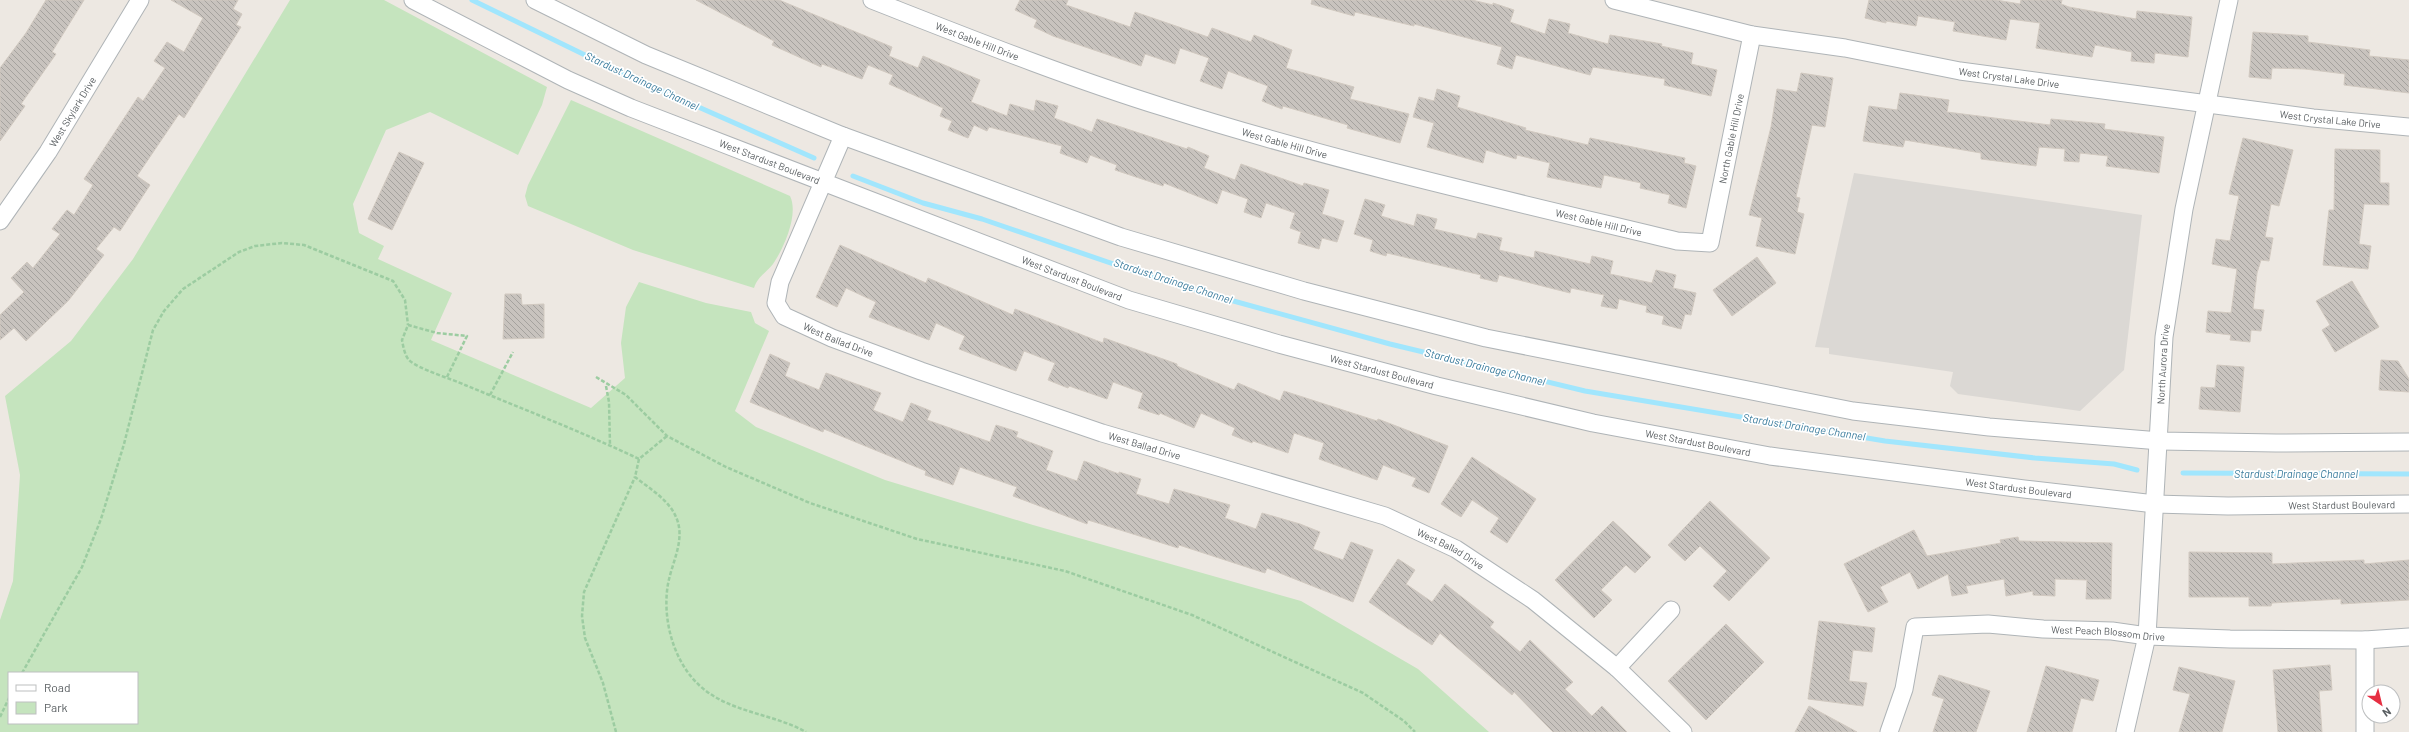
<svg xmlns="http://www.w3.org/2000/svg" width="2409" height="732" font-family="Barlow,sans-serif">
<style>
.industrial{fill:#dbd8d4}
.green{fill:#c5e4be;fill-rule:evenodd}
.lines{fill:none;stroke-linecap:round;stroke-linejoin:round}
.stream{stroke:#a1e6fd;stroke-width:5}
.building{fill:url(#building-back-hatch);stroke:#d1c9c0}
.minor-casing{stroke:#afb4b7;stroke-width:19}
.path{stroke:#9ccca1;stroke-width:2.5;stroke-dasharray:4 2;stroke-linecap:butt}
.minor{stroke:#fff;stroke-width:17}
.labels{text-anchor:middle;stroke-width:3.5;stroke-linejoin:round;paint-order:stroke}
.street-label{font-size:10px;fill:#5a5f62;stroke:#fff}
.water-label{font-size:11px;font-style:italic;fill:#3a7c9d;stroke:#fff}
</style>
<defs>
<pattern id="building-back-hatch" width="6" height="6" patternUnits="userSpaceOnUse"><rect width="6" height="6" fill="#c8c3be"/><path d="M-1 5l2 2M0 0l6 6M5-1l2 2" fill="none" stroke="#a5a29e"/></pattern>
</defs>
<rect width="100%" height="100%" fill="#ede8e2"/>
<polygon class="industrial" points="1854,173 2142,215 2124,370 2080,411 1958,394 1950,386 1953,372 1829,354 1829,348 1815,347"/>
<g class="green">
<path d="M 290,0 L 384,0 L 547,87 L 542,105 L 518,155 L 430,112 L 386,130 L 353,204 L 359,233 L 384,246 L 378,259 L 452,293 L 431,340 L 591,408 L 625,378 L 621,343 L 626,307 L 639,282 L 706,303 L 751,312 L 755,323 L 769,331 L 735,411 L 756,427 L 885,480 L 1033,525 L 1301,601 L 1418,669 L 1489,732 L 0,732 L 0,620 L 13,581 L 20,475 L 5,396 L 71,341 L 133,259 ZM 9,673 L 137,673 L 137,723 L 9,723 Z"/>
<path d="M 571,100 L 790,196 C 799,214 784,248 773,264 C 766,273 758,276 754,288 L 633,250 L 528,206 L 525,196 L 528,185 Z"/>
</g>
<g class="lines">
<g class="stream">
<polyline points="472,0 626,75 814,158"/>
<polyline points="853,176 923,203 982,219 1131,270 1219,297 1390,344 1585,391 1885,441 2035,458 2114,464 2137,470"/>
<polyline points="2183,473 2409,474"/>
</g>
</g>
<g class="building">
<polygon points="46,0 84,0 52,52 56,54 21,104 25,106 0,141 0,68 26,33"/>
<polygon points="171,0 238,0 233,9 242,14 236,25 241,27 184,118 179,114 137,176 150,185 120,231 114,227 96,249 104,255 68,301 26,341 14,328 0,340 0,315 24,292 11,278 27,262 33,268 60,234 52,229 67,210 74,215 93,185 84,179 138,97 143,101 165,68 154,61 167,42 184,52 203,18"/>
<polygon points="696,0 779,0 892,47 889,56 918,68 923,56 980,80 971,102 1007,116 1010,104 1034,111 1036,100 1058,106 1054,118 1092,132 1097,119 1187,149 1188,147 1209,156 1204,168 1235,180 1241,164 1303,186 1304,183 1329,190 1322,214 1344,221 1337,242 1322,238 1319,249 1298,243 1301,232 1290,228 1295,213 1266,203 1261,218 1244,212 1248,199 1222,190 1217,204 1164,183 1163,186 1115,170 1117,165 1090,155 1087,163 1060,153 1062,146 989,127 987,131 974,125 968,138 948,130 952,121 940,116 943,108 889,84 893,75 868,65 862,79 822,64 821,67 772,45 774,41"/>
<polygon points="1020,0 1068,0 1066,5 1130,27 1135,12 1208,37 1212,28 1251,42 1254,35 1292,50 1286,68 1354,87 1350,99 1409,114 1400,143 1347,128 1348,125 1283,106 1282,109 1262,101 1268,86 1228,71 1222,89 1200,81 1209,58 1180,48 1175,64 1145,54 1141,66 1053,36 1034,27 1037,20 1015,10"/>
<polygon points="1312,0 1472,0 1493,5 1493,3 1514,10 1510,22 1545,34 1549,19 1570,24 1568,33 1608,44 1610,35 1662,44 1661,46 1693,53 1691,64 1717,70 1711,96 1664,85 1665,79 1593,67 1590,75 1516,55 1512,69 1497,64 1502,47 1414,24 1414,26 1355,12 1354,16 1311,4"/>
<polygon points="1869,0 1996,0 2020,4 2021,0 2062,0 2061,4 2069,7 2136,19 2137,11 2192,17 2188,57 2155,53 2154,63 2131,61 2132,52 2095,45 2092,57 2036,48 2040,23 2010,19 2006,40 1953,31 1955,22 1918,16 1916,26 1886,21 1886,23 1865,18"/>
<polygon points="2253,32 2308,36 2308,42 2370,50 2369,56 2409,60 2409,93 2344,85 2345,74 2305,69 2272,68 2271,79 2249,77"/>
<polygon points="1801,73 1833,78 1825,127 1812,125 1796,197 1800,198 1797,212 1804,214 1795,254 1756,246 1762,218 1749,215 1771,127 1777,89 1797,92"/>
<polygon points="1437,89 1460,96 1457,107 1526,128 1525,130 1588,145 1590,138 1685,158 1684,163 1696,166 1686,208 1668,203 1670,195 1640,188 1641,183 1604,175 1601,188 1547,177 1550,163 1517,155 1516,159 1486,150 1483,163 1427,147 1434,123 1413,117 1419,97 1434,101"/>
<polygon points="1900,93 1949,100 1947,112 2050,125 2051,119 2105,124 2104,129 2164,137 2159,173 2106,166 2108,156 2080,153 2079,162 2064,161 2065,149 2039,147 2036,166 1981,159 1981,153 1905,140 1903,147 1863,141 1869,106 1897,110"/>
<polygon points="2243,138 2293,150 2279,206 2271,204 2265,237 2273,238 2269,261 2261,260 2257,273 2253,309 2264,310 2261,331 2251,330 2250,342 2230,340 2231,335 2206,332 2208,311 2231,313 2237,269 2212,264 2216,239 2230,241 2239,196 2229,194"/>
<polygon points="2335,149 2380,150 2380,183 2389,183 2389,205 2364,204 2359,244 2371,246 2368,269 2323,265 2329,210 2334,210"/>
<polygon points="399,152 424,163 392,230 368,219"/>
<polygon points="1365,199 1385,205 1381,216 1414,226 1417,214 1437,219 1434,229 1476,239 1478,233 1502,238 1499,250 1534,258 1535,251 1590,264 1592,256 1613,261 1610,274 1652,283 1656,270 1676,275 1673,288 1696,293 1691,315 1685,314 1681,329 1662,324 1664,316 1646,312 1647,306 1619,299 1617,309 1601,306 1604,295 1571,288 1570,293 1499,275 1497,282 1480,278 1481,275 1387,253 1386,256 1370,251 1373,240 1354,234"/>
<polygon points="840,245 926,283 928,278 1013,315 1015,309 1103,343 1104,338 1177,364 1177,366 1234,390 1238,383 1280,401 1284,391 1377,421 1378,419 1448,446 1429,493 1412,486 1416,478 1383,465 1377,480 1319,459 1324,443 1294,433 1288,453 1253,441 1252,443 1232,435 1235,428 1201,413 1194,428 1160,413 1159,415 1138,408 1143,393 1113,382 1107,399 1069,386 1068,388 1048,380 1055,363 1024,351 1016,371 959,349 965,336 936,323 929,340 869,317 876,302 846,288 837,307 816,297"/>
<polygon points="1757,257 1776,283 1732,316 1713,290"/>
<polygon points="2352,281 2379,327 2335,352 2322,330 2330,325 2316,301"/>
<polygon points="505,294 521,294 522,305 544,304 544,338 503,339"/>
<polygon points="770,354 790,363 785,376 819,390 826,373 881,393 873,410 903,422 911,403 931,411 927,420 990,442 996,425 1018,432 1016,437 1053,451 1046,470 1077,481 1084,461 1119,474 1119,472 1141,479 1136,494 1169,504 1174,489 1230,505 1225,518 1256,529 1262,513 1300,524 1320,532 1313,549 1343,560 1351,542 1373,550 1353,602 1267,568 1265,573 1179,545 1178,548 1088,520 1087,524 1013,496 1017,487 960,467 953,485 925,475 926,471 824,429 823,432 750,402"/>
<polygon points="2381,360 2398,361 2409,379 2409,392 2379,390"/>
<polygon points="2217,365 2244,367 2240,412 2199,409 2201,387 2215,388"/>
<polygon points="1472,457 1536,499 1507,543 1490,532 1499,518 1472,500 1461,517 1441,504"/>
<polygon points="1710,501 1770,558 1729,601 1713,586 1727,571 1700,546 1685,561 1668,545"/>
<polygon points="1613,521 1651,557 1635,573 1626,565 1601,590 1612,600 1594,618 1555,580"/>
<polygon points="1914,530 1927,556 2001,543 2000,540 2018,537 2019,541 2112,543 2111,599 2086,599 2087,580 2055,579 2055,596 2033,595 2033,591 2006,596 2004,579 1966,586 1968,593 1952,596 1948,574 1918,589 1910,572 1880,587 1888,602 1868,612 1844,564"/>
<polygon points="2189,552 2272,553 2272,564 2364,560 2364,564 2409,560 2409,600 2341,604 2341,599 2272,603 2271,606 2249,606 2249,597 2189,597"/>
<polygon points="1398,559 1415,570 1406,584 1432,602 1445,584 1494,622 1490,627 1520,652 1530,640 1573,682 1565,689 1592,716 1602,706 1627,732 1553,732 1514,692 1512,695 1440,633 1432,645 1369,602"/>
<polygon points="1819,621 1875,628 1872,652 1853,650 1849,681 1867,683 1863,706 1808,699"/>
<polygon points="1726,624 1764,662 1706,720 1668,681"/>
<polygon points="2330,665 2332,690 2319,691 2322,732 2278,732 2273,670"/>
<polygon points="2046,666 2099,680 2093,701 2081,698 2072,732 2027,732"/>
<polygon points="2179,667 2235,681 2222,732 2179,732 2190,694 2173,690"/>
<polygon points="1939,675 1990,691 1976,732 1933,732 1944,699 1932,695"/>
<polygon points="1809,706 1857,732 1795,732"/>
</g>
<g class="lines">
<defs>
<g id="minor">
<path id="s1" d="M 413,0 L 568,80 L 631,108 L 1129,300 L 1279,344 L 1437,386 L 1593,423 L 1770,456 L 2024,489 L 2155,504 L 2228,506 L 2409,504"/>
<polyline points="535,0 646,55 843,136 1121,237 1304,291 1486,338 1853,411 1989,427 2160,441 2276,443 2409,442"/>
<path id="s2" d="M 872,0 C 969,38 1066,77 1166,108 C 1334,161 1506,200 1677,241 L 1710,243 L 1752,35"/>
<path id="s3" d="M 1614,0 L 1752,35 L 1845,48 L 1960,71 L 2313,118 L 2409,127"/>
<path id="s4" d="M 843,136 L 780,282 L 776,303 L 784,316 L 832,338 L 921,371 L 1102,433 L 1385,516 L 1456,549 L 1533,600 L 1617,668 L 1683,732"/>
<path id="s5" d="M 0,221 L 48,152 L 140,0"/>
<polyline points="2365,640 2365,732"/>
<polyline points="1617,668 1671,610"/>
<path id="s6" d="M 1889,732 L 1904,689 L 1915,627 L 1988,624 L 2043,629 L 2112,631 L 2147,636 L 2230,639 L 2365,640 L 2409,637"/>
<path id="s7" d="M 2125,732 L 2147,636 L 2164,337 L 2184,209 L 2229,0"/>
</g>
</defs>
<use href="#minor" class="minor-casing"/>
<g class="path">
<path d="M 447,377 L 467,336 L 437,333 L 408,325 L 402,340 C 403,346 405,356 409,360 C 418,369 452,379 465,385 C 523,409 582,432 639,459 L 667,436"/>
<polyline points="596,377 626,395 667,436 726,467 810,503 917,539 1065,571 1192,615 1363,693 1404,721 1415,732"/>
<polyline points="606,386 609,402 610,445"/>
<polyline points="490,395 513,352"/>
<path d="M 639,459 L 635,477 C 649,488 669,500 676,517 C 686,539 672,562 668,584 C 662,618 673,661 699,685 C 729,713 772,713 806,732"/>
<polyline points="22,673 82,567 101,519 124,444 153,330 164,311 183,289 239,252 255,246 282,243 304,245 393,281 405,300 408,325"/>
<polyline points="0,717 9,698"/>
<polyline points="616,732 603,683 585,638 582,616 584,592 635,477"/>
</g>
<use href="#minor" class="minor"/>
</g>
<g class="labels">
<g class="street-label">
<text dy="4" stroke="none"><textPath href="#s2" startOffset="113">West Gable Hill Drive</textPath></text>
<text dy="4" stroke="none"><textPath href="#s3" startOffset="403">West Crystal Lake Drive</textPath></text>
<text dy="4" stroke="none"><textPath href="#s5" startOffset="131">West Skylark Drive</textPath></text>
<text dy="4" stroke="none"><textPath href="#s3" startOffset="727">West Crystal Lake Drive</textPath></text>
<text dy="4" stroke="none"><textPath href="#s2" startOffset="981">North Gable Hill Drive</textPath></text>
<text dy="4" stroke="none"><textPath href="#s2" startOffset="437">West Gable Hill Drive</textPath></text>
<text dy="4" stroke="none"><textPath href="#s1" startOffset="392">West Stardust Boulevard</textPath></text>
<text dy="4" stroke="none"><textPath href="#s2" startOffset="761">West Gable Hill Drive</textPath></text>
<text dy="4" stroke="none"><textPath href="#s1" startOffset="716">West Stardust Boulevard</textPath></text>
<text dy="4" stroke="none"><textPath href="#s4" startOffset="255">West Ballad Drive</textPath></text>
<text dy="4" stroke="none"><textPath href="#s7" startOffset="371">North Aurora Drive</textPath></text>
<text dy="4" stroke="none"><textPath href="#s1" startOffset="1040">West Stardust Boulevard</textPath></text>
<text dy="4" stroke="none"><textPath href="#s1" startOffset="1364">West Stardust Boulevard</textPath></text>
<text dy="4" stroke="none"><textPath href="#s4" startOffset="579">West Ballad Drive</textPath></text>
<text dy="4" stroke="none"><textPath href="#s1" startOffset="1688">West Stardust Boulevard</textPath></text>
<text dy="4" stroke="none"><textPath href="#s1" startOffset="2012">West Stardust Boulevard</textPath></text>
<text dy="4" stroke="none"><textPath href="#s4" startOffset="903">West Ballad Drive</textPath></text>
<text dy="4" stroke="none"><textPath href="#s6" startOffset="302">West Peach Blossom Drive</textPath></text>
</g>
<g class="water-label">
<text transform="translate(642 81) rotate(25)" y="4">Stardust Drainage Channel</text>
<text transform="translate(1173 281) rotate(18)" y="4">Stardust Drainage Channel</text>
<text transform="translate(1485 367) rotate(14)" y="4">Stardust Drainage Channel</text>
<text transform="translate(1804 427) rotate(9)" y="4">Stardust Drainage Channel</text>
<text x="2296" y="478">Stardust Drainage Channel</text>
</g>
</g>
<rect x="8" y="672" width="130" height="52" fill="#ffffff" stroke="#bdbfc0"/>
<rect x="16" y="685" width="20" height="6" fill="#ffffff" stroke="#bdbfc0"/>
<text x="44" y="692" font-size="12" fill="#5a5f62">Road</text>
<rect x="16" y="702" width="20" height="12" fill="#c5e4be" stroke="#bdbfc0"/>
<text x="44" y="712" font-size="12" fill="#5a5f62">Park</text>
<g transform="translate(2381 704) rotate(145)"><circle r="19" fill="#ffffff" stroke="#bdbfc0"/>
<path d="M0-3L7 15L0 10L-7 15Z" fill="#e62f42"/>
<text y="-6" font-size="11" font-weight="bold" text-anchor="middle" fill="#5a5f62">N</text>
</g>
</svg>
